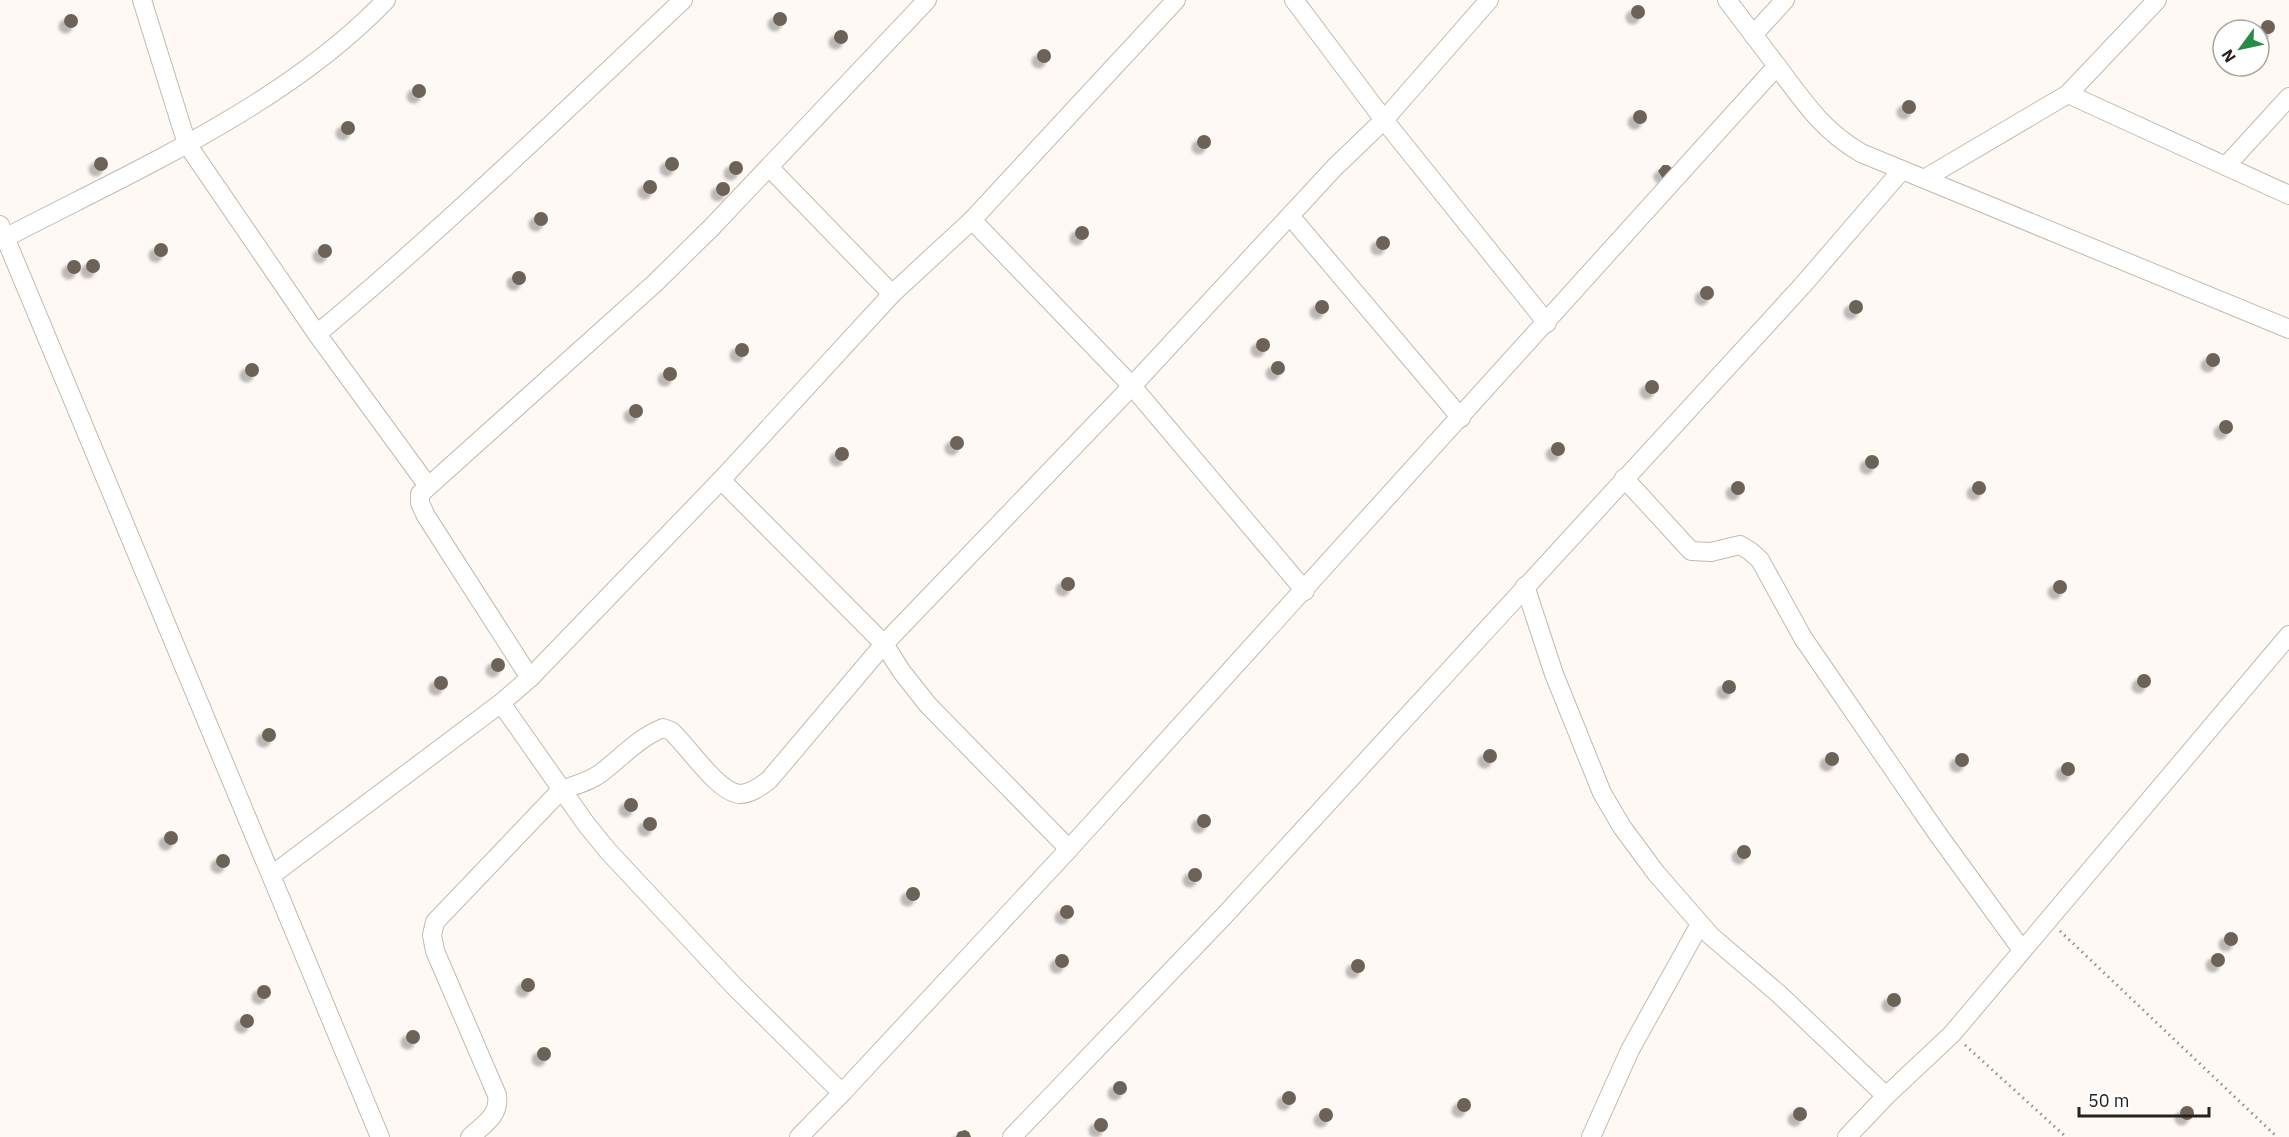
<svg xmlns="http://www.w3.org/2000/svg" width="2289" height="1137" font-family="'IBM Plex Sans',sans-serif">
<style>
.building{fill:#6c6259;filter:url(#shadow)}
.lines{fill:none;stroke-linecap:round;stroke-linejoin:round}
.minor-casing{stroke:#c4b9af;stroke-width:20}
.path{stroke:#918d89;stroke-width:3;stroke-dasharray:1.5 4.5;stroke-linecap:butt}
.minor{stroke:#fff;stroke-width:18}
</style>
<defs>
<filter id="shadow"><feDropShadow dx="-5.5" dy="5.5" stdDeviation="1.5" flood-color="#0004"/></filter>
</defs>
<rect width="100%" height="100%" fill="#fef9f5"/>
<g class="building">
<circle cx="1638" cy="12" r="7"/>
<circle cx="780" cy="19" r="7"/>
<circle cx="71" cy="21" r="7"/>
<circle cx="2268" cy="27" r="7"/>
<circle cx="841" cy="37" r="7"/>
<circle cx="1044" cy="56" r="7"/>
<circle cx="419" cy="91" r="7"/>
<circle cx="1909" cy="107" r="7"/>
<circle cx="1640" cy="117" r="7"/>
<circle cx="348" cy="128" r="7"/>
<circle cx="1204" cy="142" r="7"/>
<circle cx="101" cy="164" r="7"/>
<circle cx="672" cy="164" r="7"/>
<circle cx="736" cy="168" r="7"/>
<polygon points="1663,165 1668,165 1673,169 1663,179 1658,171"/>
<circle cx="650" cy="187" r="7"/>
<circle cx="723" cy="189" r="7"/>
<circle cx="541" cy="219" r="7"/>
<circle cx="1082" cy="233" r="7"/>
<circle cx="1383" cy="243" r="7"/>
<circle cx="161" cy="250" r="7"/>
<circle cx="325" cy="251" r="7"/>
<circle cx="93" cy="266" r="7"/>
<circle cx="74" cy="267" r="7"/>
<circle cx="519" cy="278" r="7"/>
<circle cx="1707" cy="293" r="7"/>
<circle cx="1856" cy="307" r="7"/>
<circle cx="1322" cy="307" r="7"/>
<circle cx="1263" cy="345" r="7"/>
<circle cx="742" cy="350" r="7"/>
<circle cx="2213" cy="360" r="7"/>
<circle cx="1278" cy="368" r="7"/>
<circle cx="252" cy="370" r="7"/>
<circle cx="670" cy="374" r="7"/>
<circle cx="1652" cy="387" r="7"/>
<circle cx="636" cy="411" r="7"/>
<circle cx="2226" cy="427" r="7"/>
<circle cx="957" cy="443" r="7"/>
<circle cx="1558" cy="449" r="7"/>
<circle cx="842" cy="454" r="7"/>
<circle cx="1872" cy="462" r="7"/>
<circle cx="1979" cy="488" r="7"/>
<circle cx="1738" cy="488" r="7"/>
<circle cx="1068" cy="584" r="7"/>
<circle cx="2060" cy="587" r="7"/>
<circle cx="498" cy="665" r="7"/>
<circle cx="2144" cy="681" r="7"/>
<circle cx="441" cy="683" r="7"/>
<circle cx="1729" cy="687" r="7"/>
<circle cx="269" cy="735" r="7"/>
<circle cx="1490" cy="756" r="7"/>
<circle cx="1832" cy="759" r="7"/>
<circle cx="1962" cy="760" r="7"/>
<circle cx="2068" cy="769" r="7"/>
<circle cx="631" cy="805" r="7"/>
<circle cx="1204" cy="821" r="7"/>
<circle cx="650" cy="824" r="7"/>
<circle cx="171" cy="838" r="7"/>
<circle cx="1744" cy="852" r="7"/>
<circle cx="223" cy="861" r="7"/>
<circle cx="1195" cy="875" r="7"/>
<circle cx="913" cy="894" r="7"/>
<circle cx="1067" cy="912" r="7"/>
<circle cx="2231" cy="939" r="7"/>
<circle cx="2218" cy="960" r="7"/>
<circle cx="1062" cy="961" r="7"/>
<circle cx="1358" cy="966" r="7"/>
<circle cx="528" cy="985" r="7"/>
<circle cx="264" cy="992" r="7"/>
<circle cx="1894" cy="1000" r="7"/>
<circle cx="247" cy="1021" r="7"/>
<circle cx="413" cy="1037" r="7"/>
<circle cx="544" cy="1054" r="7"/>
<circle cx="1120" cy="1088" r="7"/>
<circle cx="1289" cy="1098" r="7"/>
<circle cx="1464" cy="1105" r="7"/>
<circle cx="2187" cy="1113" r="7"/>
<circle cx="1800" cy="1114" r="7"/>
<circle cx="1326" cy="1115" r="7"/>
<circle cx="1101" cy="1125" r="7"/>
<polygon points="965,1130 969,1132 971,1137 956,1137 958,1132"/>
</g>
<g class="lines">
<defs>
<g id="minor">
<polyline points="142,0 187,144 317,334 428,486"/>
<polyline points="1294,0 1384,120 1547,323"/>
<polyline points="1753,35 1785,0"/>
<path d="M 1777,66 C 1805,103 1821,129 1861,153 L 2289,329"/>
<polyline points="2068,94 2289,195"/>
<polyline points="2226,166 2289,97"/>
<polyline points="769,167 892,294"/>
<polyline points="1924,179 2068,94 2157,0"/>
<polyline points="1291,217 1461,418"/>
<polyline points="972,220 1132,386 1305,591"/>
<polyline points="0,225 380,1137"/>
<path d="M 5,238 C 133,171 286,105 386,0"/>
<path d="M 317,334 C 444,228 563,113 683,0"/>
<polyline points="1624,478 1691,551 1711,552 1740,545 1750,551 1760,560 1803,638 1937,833 2022,950"/>
<polyline points="721,480 884,644 902,672 928,705 1069,849"/>
<polyline points="1525,586 1554,674 1602,793 1622,827 1656,873 1711,936 1780,995 1886,1096"/>
<polyline points="530,678 426,516 420,503 420,494 654,284 711,228 927,0"/>
<polyline points="501,703 586,824 608,851 734,986 842,1093"/>
<polyline points="272,875 501,703 530,678 721,480 892,294 972,220 1176,0"/>
<path d="M 470,1137 C 484,1124 500,1116 497,1095 L 435,951 L 432,935 L 435,922 L 561,790 C 575,785 589,782 601,773 C 621,758 638,738 663,728 L 671,731 C 688,746 718,793 740,794 C 751,794 761,786 769,780 L 884,644 L 1132,386 L 1335,167 L 1384,120 L 1489,0"/>
<polyline points="799,1137 842,1093 1069,849 1777,66 1727,0"/>
<polyline points="1012,1137 1224,916 1802,286 1902,170"/>
<polyline points="1591,1137 1630,1050 1700,924"/>
<polyline points="1847,1137 1886,1096 1952,1034 2289,635"/>
</g>
</defs>
<use href="#minor" class="minor-casing"/>
<g class="path">
<polyline points="2060,931 2277,1137"/>
<polyline points="1965,1045 2066,1137"/>
</g>
<use href="#minor" class="minor"/>
</g>
<g transform="translate(2241 48) rotate(237)"><circle r="28" fill="#ffffff" stroke="#a8a6a5" stroke-width="1.5"/>
<path d="M0-4.5L10 22L0 15L-10 22Z" fill="#248d44"/>
<text y="-9" font-size="16" font-weight="bold" text-anchor="middle" fill="#25211d">N</text>
</g>
<path d="M2079 1107v9h130v-9" fill="none" stroke="#25211d" stroke-width="3"/>
<text x="2088" y="1107" font-size="18" fill="#25211d" stroke="#ffffff" stroke-width="4.5" paint-order="stroke">50 m</text>
</svg>
